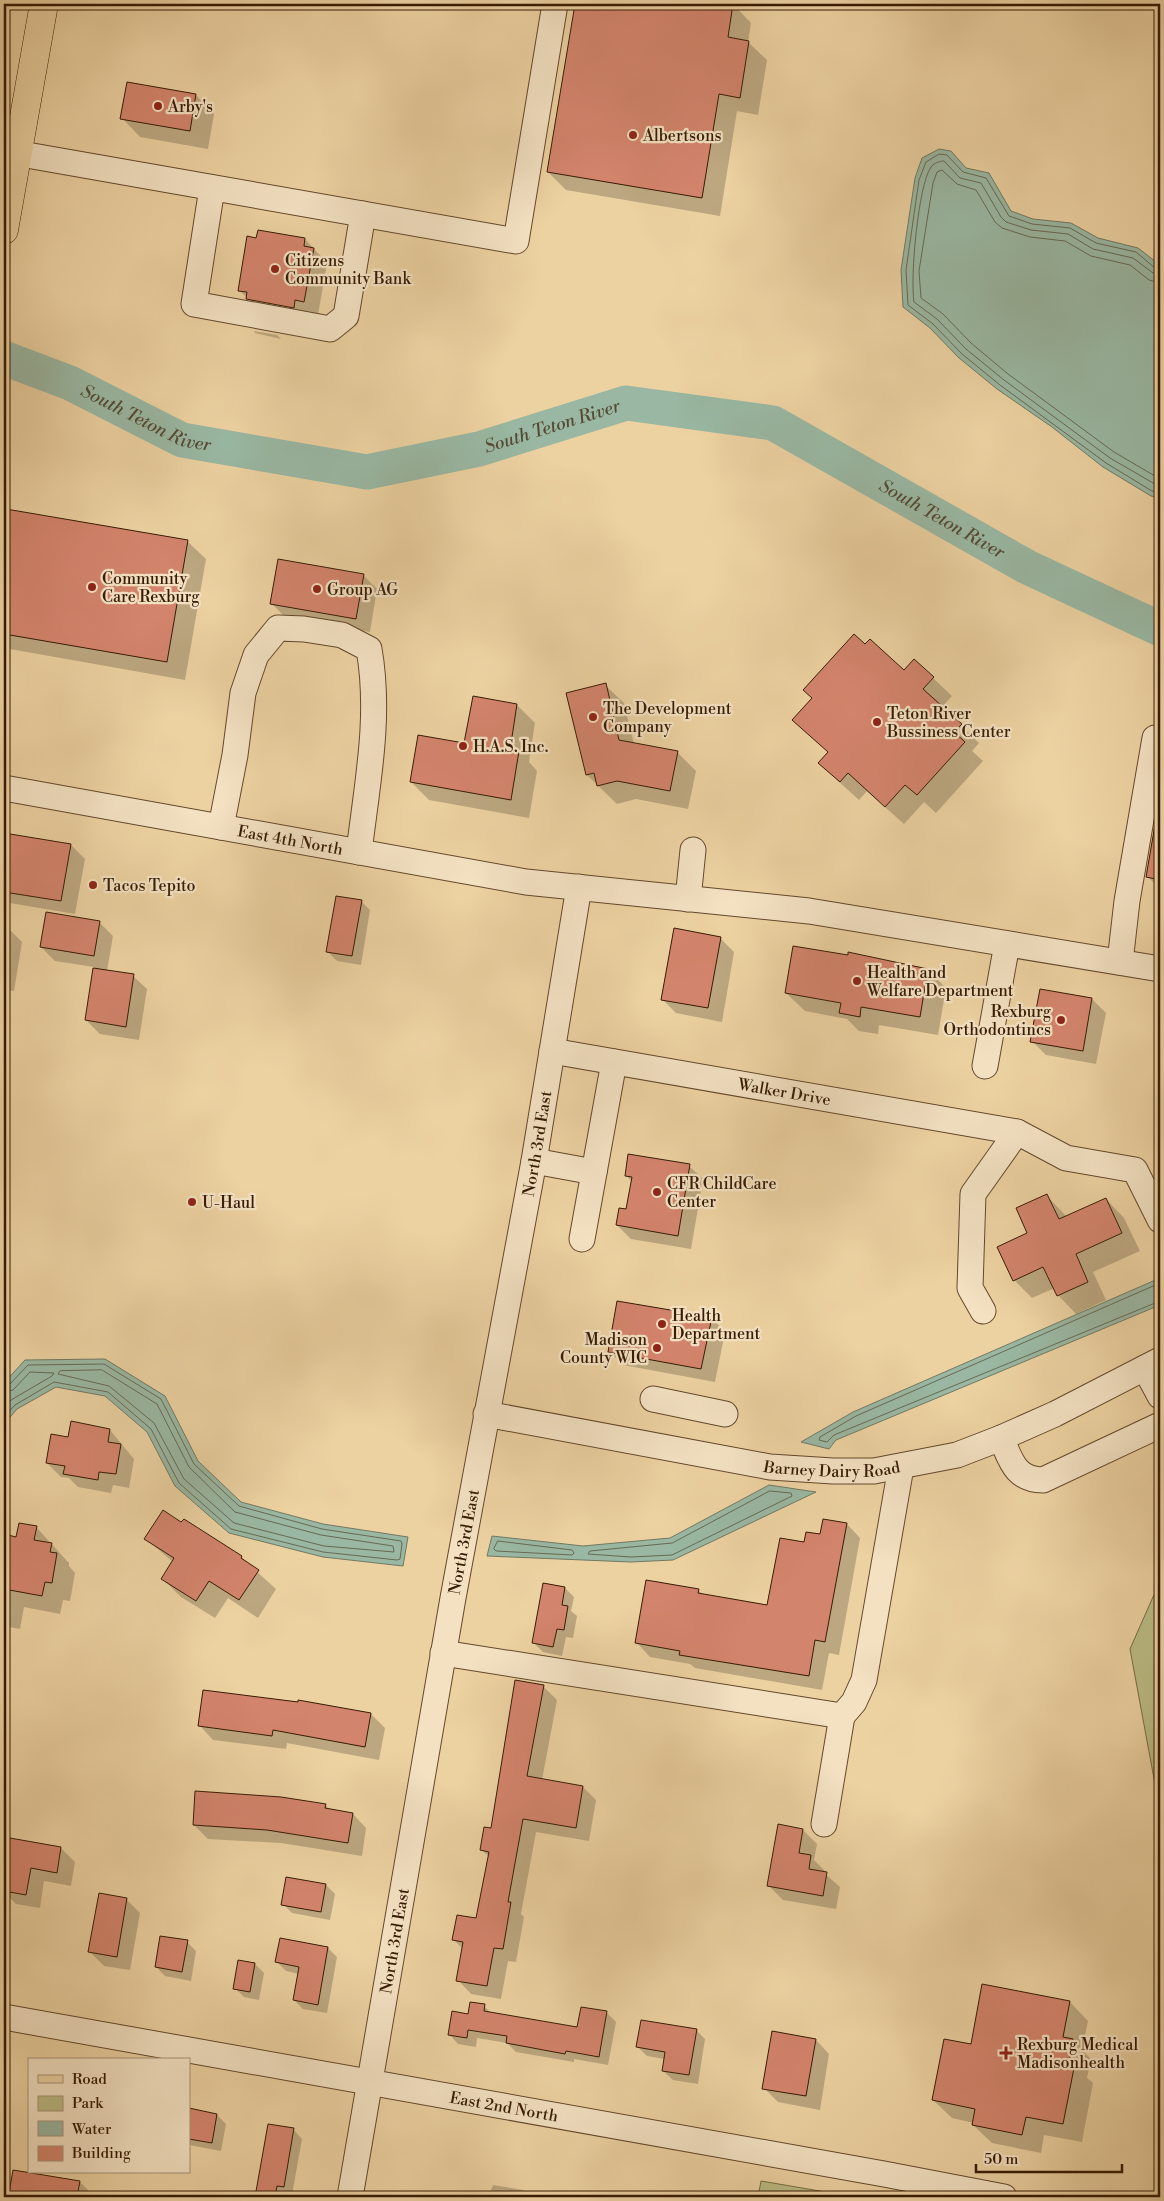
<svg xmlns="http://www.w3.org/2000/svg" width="1164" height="2201" font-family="'Libre Bodoni',serif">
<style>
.green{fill:#babb83;stroke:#786b44}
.water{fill:#99b7a2;stroke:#717963}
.shadow{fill:#0003}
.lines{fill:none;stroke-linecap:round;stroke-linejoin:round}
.shore{stroke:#686953;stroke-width:1}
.river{stroke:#99b7a2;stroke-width:35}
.building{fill:#d3846c;stroke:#361b04}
.minor-casing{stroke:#64482b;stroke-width:27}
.major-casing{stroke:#361b04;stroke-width:29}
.minor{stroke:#f3e1c2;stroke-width:25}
.major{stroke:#ecd1a1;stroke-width:28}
.poi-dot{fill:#8f2418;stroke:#f3e1c2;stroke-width:2}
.labels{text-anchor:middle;stroke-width:4.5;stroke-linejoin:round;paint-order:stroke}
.poi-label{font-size:16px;fill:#361b04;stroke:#f3e1c2;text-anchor:start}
.street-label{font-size:16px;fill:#361b04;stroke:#f3e1c2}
.water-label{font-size:18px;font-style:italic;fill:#544a33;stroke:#f3e1c2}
</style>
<rect width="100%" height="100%" fill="#ecd1a1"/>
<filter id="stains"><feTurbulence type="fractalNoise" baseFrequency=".004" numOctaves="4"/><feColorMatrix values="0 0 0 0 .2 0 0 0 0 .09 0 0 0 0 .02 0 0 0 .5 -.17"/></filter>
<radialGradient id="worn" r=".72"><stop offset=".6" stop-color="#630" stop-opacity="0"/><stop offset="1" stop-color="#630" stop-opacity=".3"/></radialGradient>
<g class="green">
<polygon points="1160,1581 1160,1789 1155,1784 1130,1649"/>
<polygon points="761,2181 855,2197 758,2197"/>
</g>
<g class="water">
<polygon points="939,149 951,151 966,168 989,173 1011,211 1033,219 1071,223 1098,238 1138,248 1160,265 1160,498 1151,496 1103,467 1052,427 997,389 958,357 930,328 903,307 901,270 915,178 922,158"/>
<polygon points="1160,1278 1160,1305 836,1440 829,1449 801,1442 853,1412"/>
<polygon points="105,1359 165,1396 198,1461 241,1502 323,1524 408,1537 403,1566 323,1557 229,1533 175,1486 147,1432 105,1396 56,1387 17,1409 4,1424 4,1383 25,1360"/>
<polygon points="769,1485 816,1492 673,1560 631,1562 487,1556 492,1536 583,1546 670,1538"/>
</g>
<g class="shadow">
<polygon points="576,4 733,4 751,23 748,42 767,60 758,115 737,111 720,216 566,190 548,172"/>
<polygon points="196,95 214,114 208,149 140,137 122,118"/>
<polygon points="257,239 305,239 327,263 318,315 261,312 239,290"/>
<polygon points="254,331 277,335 281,339 255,333"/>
<polygon points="7,511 187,541 206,559 185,680 4,648 4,529"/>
<polygon points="363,575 377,589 370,632 286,618 272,604"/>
<polygon points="865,646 904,672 914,660 952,696 942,707 979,743 972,751 983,761 936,813 924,802 904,824 867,791 859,800 838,781 820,763 829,753 794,720"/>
<polygon points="605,685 624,703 634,744 677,752 696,771 688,809 636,799 617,804 587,775 568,694"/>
<polygon points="517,705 535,723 529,762 537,771 529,818 429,800 411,782 465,744"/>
<polygon points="1157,821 1160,822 1160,889 1147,876"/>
<polygon points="4,834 71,845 85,859 75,914 4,902"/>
<polygon points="361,901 370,910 361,965 337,961 328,952"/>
<polygon points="99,922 113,936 107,971 133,976 147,989 139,1040 100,1034 86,1020 94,967 55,961 41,947"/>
<polygon points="4,928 8,928 22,942 14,991 4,990"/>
<polygon points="720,938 734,952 722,1022 676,1013 662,999"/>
<polygon points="928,970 946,988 938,1035 879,1025 878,1034 859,1031 847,1019 805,1011 786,993"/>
<polygon points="1092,999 1106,1013 1096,1064 1046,1055 1032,1041"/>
<polygon points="689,1166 703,1179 691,1249 631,1239 617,1225 628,1210 632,1182 626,1175"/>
<polygon points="1047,1196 1067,1217 1106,1199 1124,1218 1140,1251 1093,1272 1106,1300 1076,1314 1058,1295 1055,1288 1032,1298 1014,1280 1029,1234"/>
<polygon points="712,1318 725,1332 715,1382 623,1365 610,1352"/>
<polygon points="110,1430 134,1459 129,1488 113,1485 111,1493 78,1487 69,1478 61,1477 47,1463 69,1438"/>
<polygon points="847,1524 860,1538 839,1655 829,1653 822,1690 695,1668 690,1664 650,1657 637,1643 698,1590 703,1595 768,1606 805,1544"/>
<polygon points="36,1527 69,1563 69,1566 75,1573 70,1601 63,1600 60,1614 24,1607 20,1629 4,1626 4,1536 17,1538"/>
<polygon points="146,1539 241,1557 276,1589 258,1618 228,1598 215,1618 181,1597 163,1579 173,1562"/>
<polygon points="565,1588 574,1597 571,1611 577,1616 573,1638 566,1637 562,1656 543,1652 534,1643"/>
<polygon points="543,1686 557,1700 542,1780 583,1787 596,1800 589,1841 536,1832 521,1914 524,1917 516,1962 508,1961 501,1999 471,1994 458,1980 463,1949 454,1940 477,1920 490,1858 481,1849 492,1829"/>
<polygon points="371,1714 385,1728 379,1760 287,1743 286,1749 213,1740 200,1726"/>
<polygon points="325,1805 330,1810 353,1814 366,1828 362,1856 281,1843 208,1839 194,1825"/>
<polygon points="803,1830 817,1844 814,1860 824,1870 824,1873 840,1887 836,1909 783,1900 769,1886"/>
<polygon points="11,1840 61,1848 75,1862 71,1886 44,1881 40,1908 16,1904 4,1892"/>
<polygon points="326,1885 335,1894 330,1920 292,1913 283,1904"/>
<polygon points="126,1899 140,1913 130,1970 104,1966 90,1952"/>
<polygon points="187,1942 196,1951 191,1981 165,1976 156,1967"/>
<polygon points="328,1948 337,1957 327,2013 303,2009 294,2000 299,1974 286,1971 277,1962"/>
<polygon points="255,1964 264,1973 259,2000 244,1997 235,1988"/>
<polygon points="1070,2002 1088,2021 1082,2050 1091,2059 1087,2078 1093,2083 1082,2142 1044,2135 1041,2153 992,2143 973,2125 974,2123 952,2118 933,2100 972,2045"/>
<polygon points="484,2006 492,2014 578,2029 607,2013 616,2022 608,2065 574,2059 574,2062 516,2052 507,2043 477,2038 476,2047 458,2044 449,2034 469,2015"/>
<polygon points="696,2030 705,2039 698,2084 673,2080 663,2071 665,2059 647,2056 638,2047"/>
<polygon points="816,2040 829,2054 820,2110 778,2102 764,2088"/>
<polygon points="4,2106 9,2112 4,2143"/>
<polygon points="189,2110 217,2115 226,2124 221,2151 189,2145"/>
<polygon points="293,2129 302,2139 292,2195 286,2194 285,2197 246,2197 247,2193 257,2194"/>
<polygon points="80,2182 89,2191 88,2197 15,2197 11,2193"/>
<polygon points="493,2185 523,2190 530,2197 488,2197"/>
</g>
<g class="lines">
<g class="shore">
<polyline points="1160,269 1155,268 1136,252 1096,243 1070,228 1032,224 1009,216 986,178 963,172 947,155 939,154 926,162 919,180 906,270 908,305 933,324 962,354 1000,385 1106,463 1152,491 1160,493"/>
<path d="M 1160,275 L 1153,273 L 1133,258 L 1093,249 L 1068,234 L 1031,230 L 1006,222 L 1001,217 L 981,183 L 960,178 L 944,161 C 940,161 934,163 931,167 C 918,186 910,278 914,302 L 937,319 L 966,349 L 1004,380 L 1110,458 L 1160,487"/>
<polyline points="1160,283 1149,280 1130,265 1091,256 1065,241 1030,237 1002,228 995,222 976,190 957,184 942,170 937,172 933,183 919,271 921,298 943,314 971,343 1008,374 1114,452 1160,479"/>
<polyline points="1160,1283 856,1416 820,1437 819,1440 827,1442 834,1435 1160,1301"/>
<polygon points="102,1370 157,1404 189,1467 235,1512 321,1535 393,1546 394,1552 324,1546 234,1523 184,1479 154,1423 109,1386 58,1374 60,1371"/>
<polyline points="4,1386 9,1385 28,1365 104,1364 161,1399 194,1464 239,1506 322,1529 401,1541 402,1544 400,1559 397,1560 323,1552 231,1529 179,1483 151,1429 108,1392 54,1382 15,1405 4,1417"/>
<polyline points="4,1392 13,1390 30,1372 54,1373 52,1376 11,1400 4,1407"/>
<polygon points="770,1491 791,1493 792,1496 672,1555 631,1557 588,1554 590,1551 672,1543"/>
<polygon points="498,1541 572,1550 574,1553 572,1555 496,1551 494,1549"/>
</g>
<path class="river" id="s1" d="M 4,358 L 70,383 L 182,440 L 367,472 L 479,449 L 626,403 L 773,423 L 1027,567 L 1160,629"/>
</g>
<g class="building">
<polygon points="575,4 733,4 728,37 749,41 740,98 719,94 702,198 547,172"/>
<polygon points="127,82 196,94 190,131 120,119"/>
<polygon points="258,230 305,238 304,246 314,248 304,302 295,300 294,308 246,299 247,292 238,291 247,236 256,238"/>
<polygon points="6,509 188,540 167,662 4,634 4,521"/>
<polygon points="278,559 364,574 356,619 270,604"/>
<polygon points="854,634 865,644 870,639 904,670 914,659 934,677 923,689 962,724 954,732 965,742 917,795 905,785 885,807 848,773 840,782 818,763 828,752 792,720 812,698 803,690"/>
<polygon points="606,683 619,740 678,751 670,791 617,781 597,786 594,773 586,775 566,693"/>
<polygon points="473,696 517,704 510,750 519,751 511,800 410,782 418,735 464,743"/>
<polygon points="1157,813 1160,813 1160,880 1146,877"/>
<polygon points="4,833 71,844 61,901 4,892"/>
<polygon points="336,896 362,900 352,956 326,952"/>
<polygon points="46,912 100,921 94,956 40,947"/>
<polygon points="674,928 721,937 708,1008 661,1000"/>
<polygon points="793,946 848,955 848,952 928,969 920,1017 861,1007 860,1017 839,1013 841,1003 785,993"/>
<polygon points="93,968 134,974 126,1027 85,1020"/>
<polygon points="1040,989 1092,998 1083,1051 1030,1042"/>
<polygon points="628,1154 690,1164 678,1236 616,1225 619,1208 626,1209 632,1177 625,1176"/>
<polygon points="1047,1194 1059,1219 1106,1198 1122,1233 1076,1254 1088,1282 1057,1296 1043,1267 1013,1281 997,1247 1027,1233 1016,1208"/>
<polygon points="617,1301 712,1317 701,1369 608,1352"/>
<polygon points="71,1421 110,1429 108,1442 121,1444 116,1474 99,1472 98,1480 63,1474 65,1466 46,1463 51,1434 68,1437"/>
<polygon points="163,1510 181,1522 184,1519 242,1556 241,1558 259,1570 239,1600 209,1581 196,1601 161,1579 174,1558 144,1539"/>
<polygon points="823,1519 847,1523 825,1642 815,1640 809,1676 679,1655 680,1651 635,1643 646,1580 699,1589 698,1593 767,1605 780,1538 804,1542 806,1532 820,1534"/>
<polygon points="19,1523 37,1526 34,1540 52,1543 50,1552 57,1553 52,1583 45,1582 42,1596 4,1589 4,1534 16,1537"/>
<polygon points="543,1583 565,1587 562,1605 568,1606 564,1630 557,1629 553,1647 532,1643"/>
<polygon points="515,1680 544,1685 527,1776 583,1786 576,1828 523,1819 508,1902 511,1902 503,1949 494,1948 487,1986 456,1981 463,1942 452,1940 457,1915 476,1918 489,1852 480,1850 484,1827 491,1828"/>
<polygon points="203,1690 298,1702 298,1700 371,1713 365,1747 273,1730 272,1736 198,1726"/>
<polygon points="195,1791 281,1797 326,1804 325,1808 353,1813 348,1843 267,1830 193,1825"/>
<polygon points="778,1824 803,1829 799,1853 811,1855 809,1869 827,1872 823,1896 767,1886"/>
<polygon points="10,1838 61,1847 57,1873 31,1868 26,1895 4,1891 4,1871"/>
<polygon points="286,1877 326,1884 321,1912 281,1905"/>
<polygon points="99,1893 127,1898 117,1957 88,1952"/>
<polygon points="160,1936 188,1940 182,1972 155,1967"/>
<polygon points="280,1938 328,1947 318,2005 293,2000 299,1967 275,1962"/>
<polygon points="238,1960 255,1963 250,1992 233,1989"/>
<polygon points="982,1984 1070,2001 1063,2037 1073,2039 1069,2062 1075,2063 1063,2124 1026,2117 1022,2135 972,2125 975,2109 932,2100 944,2039 971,2044"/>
<polygon points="470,2002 485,2004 484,2011 577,2027 581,2007 607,2011 599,2057 566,2051 565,2054 506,2043 507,2036 468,2030 467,2038 448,2035 452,2011 468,2014"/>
<polygon points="641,2020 697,2029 689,2075 662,2071 665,2052 636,2047"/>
<polygon points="772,2031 816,2039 806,2096 762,2089"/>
<polygon points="189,2108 217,2114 212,2143 189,2139"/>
<polygon points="268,2124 294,2128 284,2187 277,2186 275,2197 255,2197"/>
<polygon points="13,2170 80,2181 77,2197 33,2197 9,2193"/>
</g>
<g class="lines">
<defs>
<g id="minor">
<polyline points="4,151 516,241 555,4"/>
<polyline points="212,188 194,304 330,329 346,316 363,214"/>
<path id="s2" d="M 4,788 L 526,882 L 809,911 L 1160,969"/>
<path d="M 221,827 L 235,755 L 243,693 L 256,655 L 278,628 L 304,629 L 342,635 L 369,649 C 381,717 367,784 359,852"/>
<polyline points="688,899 693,850"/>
<polyline points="1120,962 1127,901 1155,738 1160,739"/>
<path id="s3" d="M 552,1051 L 1017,1132 L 1066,1158 L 1135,1170 L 1160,1220"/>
<polyline points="985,1066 1007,944"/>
<polyline points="534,1161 594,1172"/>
<polyline points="582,1239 614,1062"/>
<polyline points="983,1311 970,1288 973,1194 1017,1132"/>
<polyline points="1145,1368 1160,1396"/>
<polyline points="653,1399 725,1414"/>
<path id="s4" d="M 486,1414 L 770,1467 L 833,1471 L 874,1471 L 957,1455 L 1001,1438 L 1055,1414 L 1160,1360"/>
<path d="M 1001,1438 C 1011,1460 1015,1480 1043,1480 L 1160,1425"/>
<polyline points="443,1653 842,1716 854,1702 864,1680 901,1467"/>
<polyline points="824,1824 842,1716"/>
<path id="s5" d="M 4,2017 L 884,2174 L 1004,2197"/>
<path id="s6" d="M 350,2197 L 453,1598 L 534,1161 L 579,887"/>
</g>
<polyline id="major" points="4,230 44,4"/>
</defs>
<use href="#minor" class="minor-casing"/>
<use href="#major" class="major-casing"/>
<use href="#minor" class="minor"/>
<use href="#major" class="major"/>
</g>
<g class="poi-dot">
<circle cx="158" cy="106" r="5"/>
<circle cx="633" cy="135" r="5"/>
<circle cx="275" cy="269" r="5"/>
<circle cx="92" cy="587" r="5"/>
<circle cx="317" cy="589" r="5"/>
<circle cx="593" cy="717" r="5"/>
<circle cx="877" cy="722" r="5"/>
<circle cx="463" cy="746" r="5"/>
<circle cx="93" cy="885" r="5"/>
<circle cx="857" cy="981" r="5"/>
<circle cx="1061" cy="1020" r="5"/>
<circle cx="657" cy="1192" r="5"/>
<circle cx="192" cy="1202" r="5"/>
<circle cx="662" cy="1324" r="5"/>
<circle cx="657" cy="1348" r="5"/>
<path d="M1003.5 2045.5h5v5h5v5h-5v5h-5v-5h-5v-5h5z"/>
</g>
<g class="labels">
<g class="poi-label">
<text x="168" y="112">Arby's</text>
<text x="643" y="141">Albertsons</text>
<text x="285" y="266">Citizens<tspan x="285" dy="18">Community Bank</tspan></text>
<text x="102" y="584">Community<tspan x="102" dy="18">Care Rexburg</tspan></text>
<text x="327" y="595">Group AG</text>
<text x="603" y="714">The Development<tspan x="603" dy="18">Company</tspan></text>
<text x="887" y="719">Teton River<tspan x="887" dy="18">Bussiness Center</tspan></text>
<text x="473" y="752">H.A.S. Inc.</text>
<text x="103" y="891">Tacos Tepito</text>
<text x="867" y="978">Health and<tspan x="867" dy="18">Welfare Department</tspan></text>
<text x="1051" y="1017" text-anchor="end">Rexburg<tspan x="1051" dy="18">Orthodontincs</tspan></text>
<text x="667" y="1189">CFR ChildCare<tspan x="667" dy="18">Center</tspan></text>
<text x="202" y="1208">U-Haul</text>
<text x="672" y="1321">Health<tspan x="672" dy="18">Department</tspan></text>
<text x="647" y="1345" text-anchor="end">Madison<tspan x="647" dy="18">County WIC</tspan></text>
<text x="1017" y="2050">Rexburg Medical<tspan x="1017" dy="18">Madisonhealth</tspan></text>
</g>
<g class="street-label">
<text dy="6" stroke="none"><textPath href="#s2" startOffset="291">East 4th North</textPath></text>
<text dy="6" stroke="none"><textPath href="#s3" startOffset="236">Walker Drive</textPath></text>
<text dy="6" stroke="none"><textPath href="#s6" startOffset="1070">North 3rd East</textPath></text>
<text dy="6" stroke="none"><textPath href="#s4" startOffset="351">Barney Dairy Road</textPath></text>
<text dy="6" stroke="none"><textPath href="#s6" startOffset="665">North 3rd East</textPath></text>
<text dy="6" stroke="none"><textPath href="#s6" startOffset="260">North 3rd East</textPath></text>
<text dy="6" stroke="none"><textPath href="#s5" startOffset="508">East 2nd North</textPath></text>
</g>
<g class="water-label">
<text dy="6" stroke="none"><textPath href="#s1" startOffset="155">South Teton River</textPath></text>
<text dy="6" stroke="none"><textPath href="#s1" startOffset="575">South Teton River</textPath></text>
<text dy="6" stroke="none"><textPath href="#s1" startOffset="995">South Teton River</textPath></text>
</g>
</g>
<rect width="1164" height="2201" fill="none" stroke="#ecd1a1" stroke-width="20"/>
<rect x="5" y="5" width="1154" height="2191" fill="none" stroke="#361b04" stroke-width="2.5"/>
<rect x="10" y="10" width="1144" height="2181" fill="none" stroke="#361b04"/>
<rect x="28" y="2058" width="162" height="115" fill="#f3e1c2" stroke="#a79276"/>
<rect x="38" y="2075" width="25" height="8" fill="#ecd1a1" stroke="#a79276"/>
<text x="72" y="2084" font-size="15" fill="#361b04">Road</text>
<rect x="38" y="2096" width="25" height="15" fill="#babb83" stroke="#a79276"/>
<text x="72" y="2108" font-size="15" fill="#361b04">Park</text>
<rect x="38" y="2121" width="25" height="15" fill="#99b7a2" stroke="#a79276"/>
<text x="72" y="2134" font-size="15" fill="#361b04">Water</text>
<rect x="38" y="2146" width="25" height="15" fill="#d3846c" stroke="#a79276"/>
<text x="72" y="2158" font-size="15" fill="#361b04">Building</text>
<path d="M976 2164v8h146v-8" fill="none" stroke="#361b04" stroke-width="2.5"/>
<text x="984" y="2164" font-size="15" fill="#361b04" stroke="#f3e1c2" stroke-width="4" paint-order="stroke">50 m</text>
<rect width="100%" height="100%" filter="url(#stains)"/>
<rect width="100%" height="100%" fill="url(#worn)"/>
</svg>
